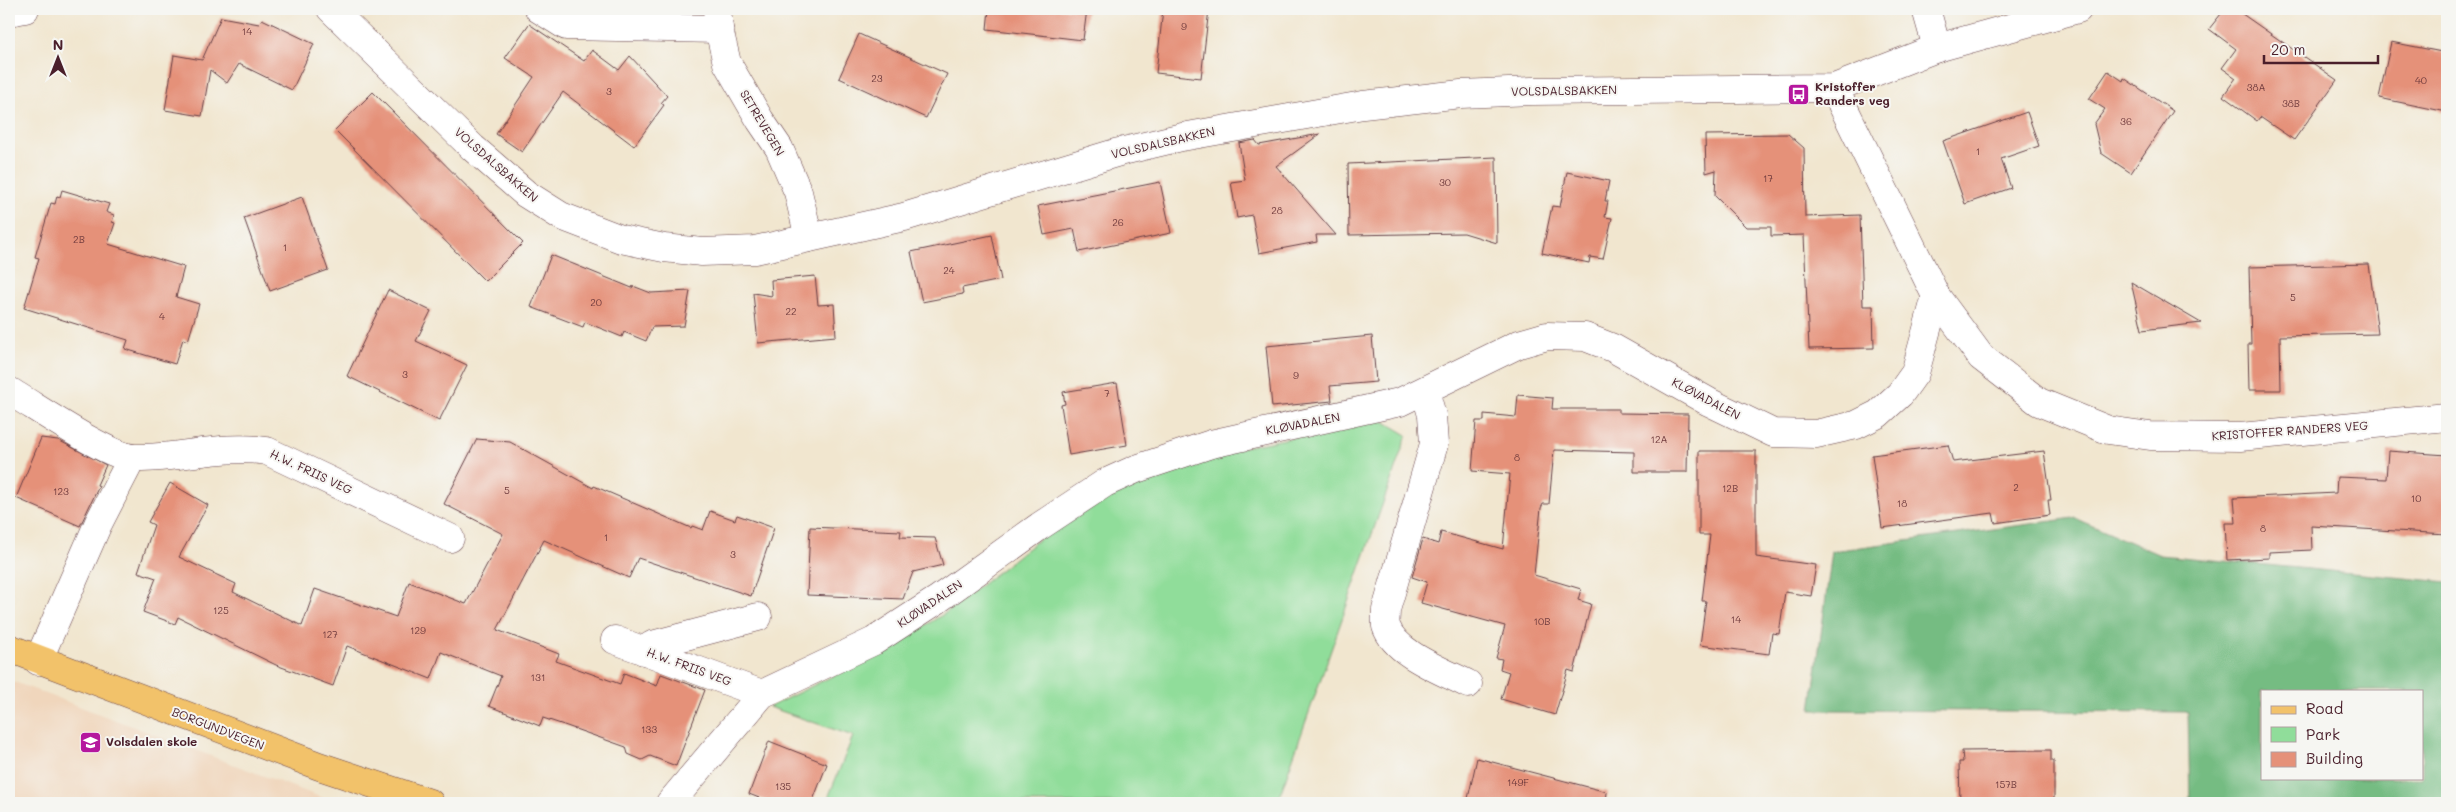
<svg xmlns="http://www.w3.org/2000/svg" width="2456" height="812" font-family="Mali,sans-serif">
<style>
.built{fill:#f0d6bc}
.green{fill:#90dd9a;stroke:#6d7e62}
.forest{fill:#74bc82;stroke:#5f6e56;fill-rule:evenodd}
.building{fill:#e59179}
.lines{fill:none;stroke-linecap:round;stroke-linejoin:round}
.minor-casing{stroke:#633d44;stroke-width:29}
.major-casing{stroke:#633d44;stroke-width:29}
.minor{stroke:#fff;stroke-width:28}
.major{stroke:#f2c26a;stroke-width:28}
.labels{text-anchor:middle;stroke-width:4;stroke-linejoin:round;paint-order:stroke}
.number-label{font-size:10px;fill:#713c3e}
.poi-label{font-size:12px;font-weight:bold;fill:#4a1f2b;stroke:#f6f6f2;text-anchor:start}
.street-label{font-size:12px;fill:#4a1f2b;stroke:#f6f6f2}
</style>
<rect width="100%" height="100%" fill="#f6f6f2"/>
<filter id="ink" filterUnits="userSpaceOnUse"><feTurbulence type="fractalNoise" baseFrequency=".02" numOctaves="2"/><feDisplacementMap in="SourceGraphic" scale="10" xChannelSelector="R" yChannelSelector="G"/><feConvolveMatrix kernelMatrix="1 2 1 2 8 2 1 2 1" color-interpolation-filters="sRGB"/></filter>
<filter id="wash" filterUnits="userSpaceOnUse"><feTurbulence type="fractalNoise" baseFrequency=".0096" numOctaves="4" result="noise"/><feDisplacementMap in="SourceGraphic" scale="20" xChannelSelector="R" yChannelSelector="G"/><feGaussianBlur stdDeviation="1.12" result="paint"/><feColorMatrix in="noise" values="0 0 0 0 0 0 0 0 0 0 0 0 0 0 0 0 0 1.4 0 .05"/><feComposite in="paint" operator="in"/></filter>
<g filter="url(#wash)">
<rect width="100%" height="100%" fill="#f1e6cf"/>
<polygon class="built" points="9,680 336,803 9,803"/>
<polygon class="green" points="1382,420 1407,435 1277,803 826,803 853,736 769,707 884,651 947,612 1047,533 1110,494 1213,453"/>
<path class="forest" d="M 2074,518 L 2160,555 L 2447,582 L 2447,803 L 2190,803 L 2188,712 L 1811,710 L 1832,551 ZM 2262,691 L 2422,691 L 2422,778 L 2262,778 Z"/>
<g id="blocks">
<g class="building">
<polygon points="989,9 1087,9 1083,40 987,29"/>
<polygon points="1163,9 1209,9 1201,78 1156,73"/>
<polygon points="2225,9 2235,9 2337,80 2294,140 2260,117 2257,121 2223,96 2236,78 2222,68 2236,49 2209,29"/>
<polygon points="221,17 259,24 262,19 314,44 292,90 239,64 227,83 210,70 202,116 165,110 174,55 202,60"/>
<polygon points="529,24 584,61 592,50 619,70 630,56 667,96 661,103 664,105 634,146 563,92 522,152 496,134 534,77 505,58"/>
<polygon points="859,34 947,74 926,118 839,78"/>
<polygon points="2391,42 2447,53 2447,112 2379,98"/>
<polygon points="2108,71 2123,81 2124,78 2173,111 2131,173 2101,153 2094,124 2105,109 2089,99"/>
<polygon points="373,92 523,243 485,281 335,130"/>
<polygon points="2027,112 2039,146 2001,159 2011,188 1965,204 1943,141"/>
<polygon points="1320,134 1276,166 1336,235 1316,235 1317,242 1259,253 1252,215 1237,218 1231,182 1245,180 1239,143 1255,140 1259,145"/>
<polygon points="1788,134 1804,148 1805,217 1860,215 1863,306 1873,306 1874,348 1809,349 1804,235 1771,236 1771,227 1746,227 1715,196 1716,170 1706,173 1705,135"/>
<polygon points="1496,157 1497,243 1464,233 1349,235 1348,164"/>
<polygon points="1567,172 1609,181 1605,201 1608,201 1605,217 1612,218 1603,259 1590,257 1589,263 1542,253 1552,206 1560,207"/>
<polygon points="1160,182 1171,233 1079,252 1074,229 1044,235 1038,206"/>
<polygon points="62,190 109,204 106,212 114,215 112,222 115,223 108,244 184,267 176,297 199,304 188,341 183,339 175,364 125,349 128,340 24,308 39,258 35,257 51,203 55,204 57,196 60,197"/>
<polygon points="302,197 328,270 270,291 244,218"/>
<polygon points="992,235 1001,280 962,288 963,294 922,302 911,252"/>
<polygon points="551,255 632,288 633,286 651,293 690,291 684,326 652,327 646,341 624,332 622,337 585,322 583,327 531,307"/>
<polygon points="2369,264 2378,334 2280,336 2281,390 2249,390 2248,344 2251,344 2249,267"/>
<polygon points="815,276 818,305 834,304 836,336 758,343 753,293 772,296 771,280"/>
<polygon points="2131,282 2201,323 2142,330"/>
<polygon points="388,290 431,311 416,341 467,365 439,421 347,376"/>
<polygon points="1372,336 1376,382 1330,386 1332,401 1272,407 1266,346"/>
<polygon points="1117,383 1127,445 1069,455 1061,405 1065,404 1063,392"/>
<polygon points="1518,395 1553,398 1552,409 1619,409 1619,413 1688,414 1687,472 1634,472 1634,452 1554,450 1549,504 1543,504 1541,508 1534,575 1581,589 1578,600 1591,604 1574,672 1568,670 1555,715 1501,699 1509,672 1500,669 1502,659 1496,658 1505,626 1421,603 1427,582 1412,577 1423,539 1438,544 1441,532 1503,549 1510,474 1472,471 1476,421 1484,421 1484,414 1516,417"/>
<polygon points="41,438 58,440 106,465 97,485 99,486 80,526 16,498"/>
<polygon points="477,439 510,442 593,488 594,486 691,528 692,526 703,530 710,511 735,520 737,515 774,528 751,596 638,558 629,578 544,540 497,630 559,654 556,661 620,684 624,673 657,686 661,674 705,690 676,766 650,756 642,760 628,754 626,747 564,725 543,718 540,726 489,706 501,676 441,652 431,679 347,646 333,686 276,665 178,617 175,624 143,612 156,578 138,572 154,525 148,522 170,483 208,505 179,557 236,584 233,592 302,626 315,589 396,617 409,582 466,604 503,534 444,504"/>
<polygon points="1948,445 1953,462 2044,451 2051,500 2048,500 2050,515 1995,523 1993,513 1882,528 1872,455"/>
<polygon points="1699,451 1756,451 1756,557 1816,565 1811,596 1785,592 1779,634 1772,633 1769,654 1700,645 1706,601 1702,601 1710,535 1699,535"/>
<polygon points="2388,451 2447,455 2447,534 2311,526 2312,550 2269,552 2269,558 2227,560 2225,523 2236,523 2234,498 2336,493 2337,477 2386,479"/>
<polygon points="810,527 901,531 900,537 935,538 943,565 913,572 903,599 807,595"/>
<polygon points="769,741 827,764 812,803 772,803 749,794"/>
<polygon points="2051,750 2051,761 2054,761 2054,803 1960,803 1959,762 1963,762 1962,751"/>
<polygon points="1477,758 1607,792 1606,803 1467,803"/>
</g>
</g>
</g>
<g filter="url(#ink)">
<use href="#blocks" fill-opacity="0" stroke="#633d44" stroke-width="1"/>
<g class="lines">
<defs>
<g id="minor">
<polyline points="331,9 473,148 526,194 561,216 621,239 664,248 702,252 755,250 904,217 1119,152 1182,137 1363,105 1461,94 1532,91 1834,88 1937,48 2078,9"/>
<polyline points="539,9 566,26 719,29"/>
<polyline points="717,9 719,29 727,63 760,120 779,148 798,192 809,238"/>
<polyline points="1926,9 1937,48"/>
<polyline points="9,12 25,9"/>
<polyline points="1834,88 1936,296 1981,357 2039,402 2108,430 2150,436 2240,437 2447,417"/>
<path d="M 9,391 C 35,406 108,457 134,458 C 179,459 222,444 267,451 L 450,538"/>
<path d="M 1425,391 L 1432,415 L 1434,444 L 1386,610 C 1386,615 1385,622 1386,626 C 1395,654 1443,671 1468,684"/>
<polyline points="615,640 762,694"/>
<polyline points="644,651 652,645 758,617"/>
<polyline points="38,661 98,524 132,458"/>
<polyline points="670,803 762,694 874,641 937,600 1040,526 1105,483 1136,469 1211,444 1400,402 1519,344 1547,336 1585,337 1613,348 1709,402 1773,433 1816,434 1856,425 1878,414 1900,394 1915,373 1936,296"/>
</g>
<polyline id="major" points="9,648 319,766 430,803"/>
</defs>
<use href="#minor" class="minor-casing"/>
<use href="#major" class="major-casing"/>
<use href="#minor" class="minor"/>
<use href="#major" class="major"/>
</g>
</g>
<defs>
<symbol id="bus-square" viewBox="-11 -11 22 22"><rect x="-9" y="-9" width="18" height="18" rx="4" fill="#b5179e" stroke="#f6f6f2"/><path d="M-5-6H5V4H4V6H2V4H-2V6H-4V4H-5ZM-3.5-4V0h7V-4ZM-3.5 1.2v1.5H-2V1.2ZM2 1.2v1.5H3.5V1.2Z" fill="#fff"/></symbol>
<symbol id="school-square" viewBox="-11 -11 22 22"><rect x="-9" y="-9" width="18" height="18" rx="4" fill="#b5179e" stroke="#f6f6f2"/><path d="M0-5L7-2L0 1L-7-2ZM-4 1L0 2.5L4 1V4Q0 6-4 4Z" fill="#fff"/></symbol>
</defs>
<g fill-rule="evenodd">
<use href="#bus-square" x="1786" y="82" width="25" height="25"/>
<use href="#school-square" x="78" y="730" width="25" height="25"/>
</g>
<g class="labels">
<g class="number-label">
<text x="1184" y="30">9</text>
<text x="247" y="35">14</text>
<text x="877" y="82">23</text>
<text x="2421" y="84">40</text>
<text x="2256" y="91">38A</text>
<text x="609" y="95">3</text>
<text x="2291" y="107">38B</text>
<text x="2126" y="125">36</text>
<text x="1978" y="155">1</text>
<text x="1768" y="182">17</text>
<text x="1445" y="186">30</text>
<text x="1277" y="214">28</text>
<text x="1118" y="226">26</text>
<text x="79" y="243">2B</text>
<text x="285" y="251">1</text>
<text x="949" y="274">24</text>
<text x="2293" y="301">5</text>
<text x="596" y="306">20</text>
<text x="791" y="315">22</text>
<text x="162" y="320">4</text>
<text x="405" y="378">3</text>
<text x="1296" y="379">9</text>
<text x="1107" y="397">7</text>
<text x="1659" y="443">12A</text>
<text x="1517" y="461">8</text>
<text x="2016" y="491">2</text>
<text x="1730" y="492">12B</text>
<text x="507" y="494">5</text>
<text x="61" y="495">123</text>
<text x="2416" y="502">10</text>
<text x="1902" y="507">18</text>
<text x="2263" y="532">8</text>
<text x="606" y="541">1</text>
<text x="733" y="558">3</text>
<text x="221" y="614">125</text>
<text x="1736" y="623">14</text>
<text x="1542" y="625">10B</text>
<text x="418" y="634">129</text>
<text x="330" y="638">127</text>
<text x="538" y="681">131</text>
<text x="649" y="733">133</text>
<text x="1518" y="786">149F</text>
<text x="2006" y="788">157B</text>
<text x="783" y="790">135</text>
</g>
<g class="poi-label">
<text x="1815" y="91">Kristoffer<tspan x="1815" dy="14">Randers veg</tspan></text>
<text x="106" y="746">Volsdalen skole</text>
</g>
<g class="street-label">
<text transform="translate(1564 91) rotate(-1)" y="4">VOLSDALSBAKKEN</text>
<text transform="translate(762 123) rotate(59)" y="4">SETREVEGEN</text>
<text transform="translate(1163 143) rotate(-13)" y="4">VOLSDALSBAKKEN</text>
<text transform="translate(496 165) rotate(41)" y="4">VOLSDALSBAKKEN</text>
<text transform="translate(1706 399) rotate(28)" y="4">KLØVADALEN</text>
<text transform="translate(1303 424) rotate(-11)" y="4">KLØVADALEN</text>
<text transform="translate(2290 431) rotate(-4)" y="4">KRISTOFFER RANDERS VEG</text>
<text transform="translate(311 472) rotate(25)" y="4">H.W. FRIIS VEG</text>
<text transform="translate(930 604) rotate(-34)" y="4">KLØVADALEN</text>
<text transform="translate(689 667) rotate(20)" y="4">H.W. FRIIS VEG</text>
<text transform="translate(218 729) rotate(21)" y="4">BORGUNDVEGEN</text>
</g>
</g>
<rect width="2456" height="812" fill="none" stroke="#f6f6f2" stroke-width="30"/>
<rect x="2261" y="690" width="162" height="90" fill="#f6f6f2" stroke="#b1a0a2"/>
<rect x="2271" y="706" width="25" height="8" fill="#f2c26a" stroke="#b1a0a2"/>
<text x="2306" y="714" font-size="15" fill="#4a1f2b">Road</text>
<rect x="2271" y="727" width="25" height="15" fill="#90dd9a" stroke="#b1a0a2"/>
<text x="2306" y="740" font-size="15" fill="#4a1f2b">Park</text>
<rect x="2271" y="752" width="25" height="15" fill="#e59179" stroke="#b1a0a2"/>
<text x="2306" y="764" font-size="15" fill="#4a1f2b">Building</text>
<g transform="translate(58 58)" stroke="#f6f6f2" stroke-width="4" paint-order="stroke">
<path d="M0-4L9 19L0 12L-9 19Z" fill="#4a1f2b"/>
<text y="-8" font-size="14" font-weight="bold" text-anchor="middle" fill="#4a1f2b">N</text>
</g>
<path d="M2264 55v8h114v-8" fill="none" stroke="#4a1f2b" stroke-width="2.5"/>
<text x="2271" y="55" font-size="15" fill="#4a1f2b" stroke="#f6f6f2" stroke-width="4" paint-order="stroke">20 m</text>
</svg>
